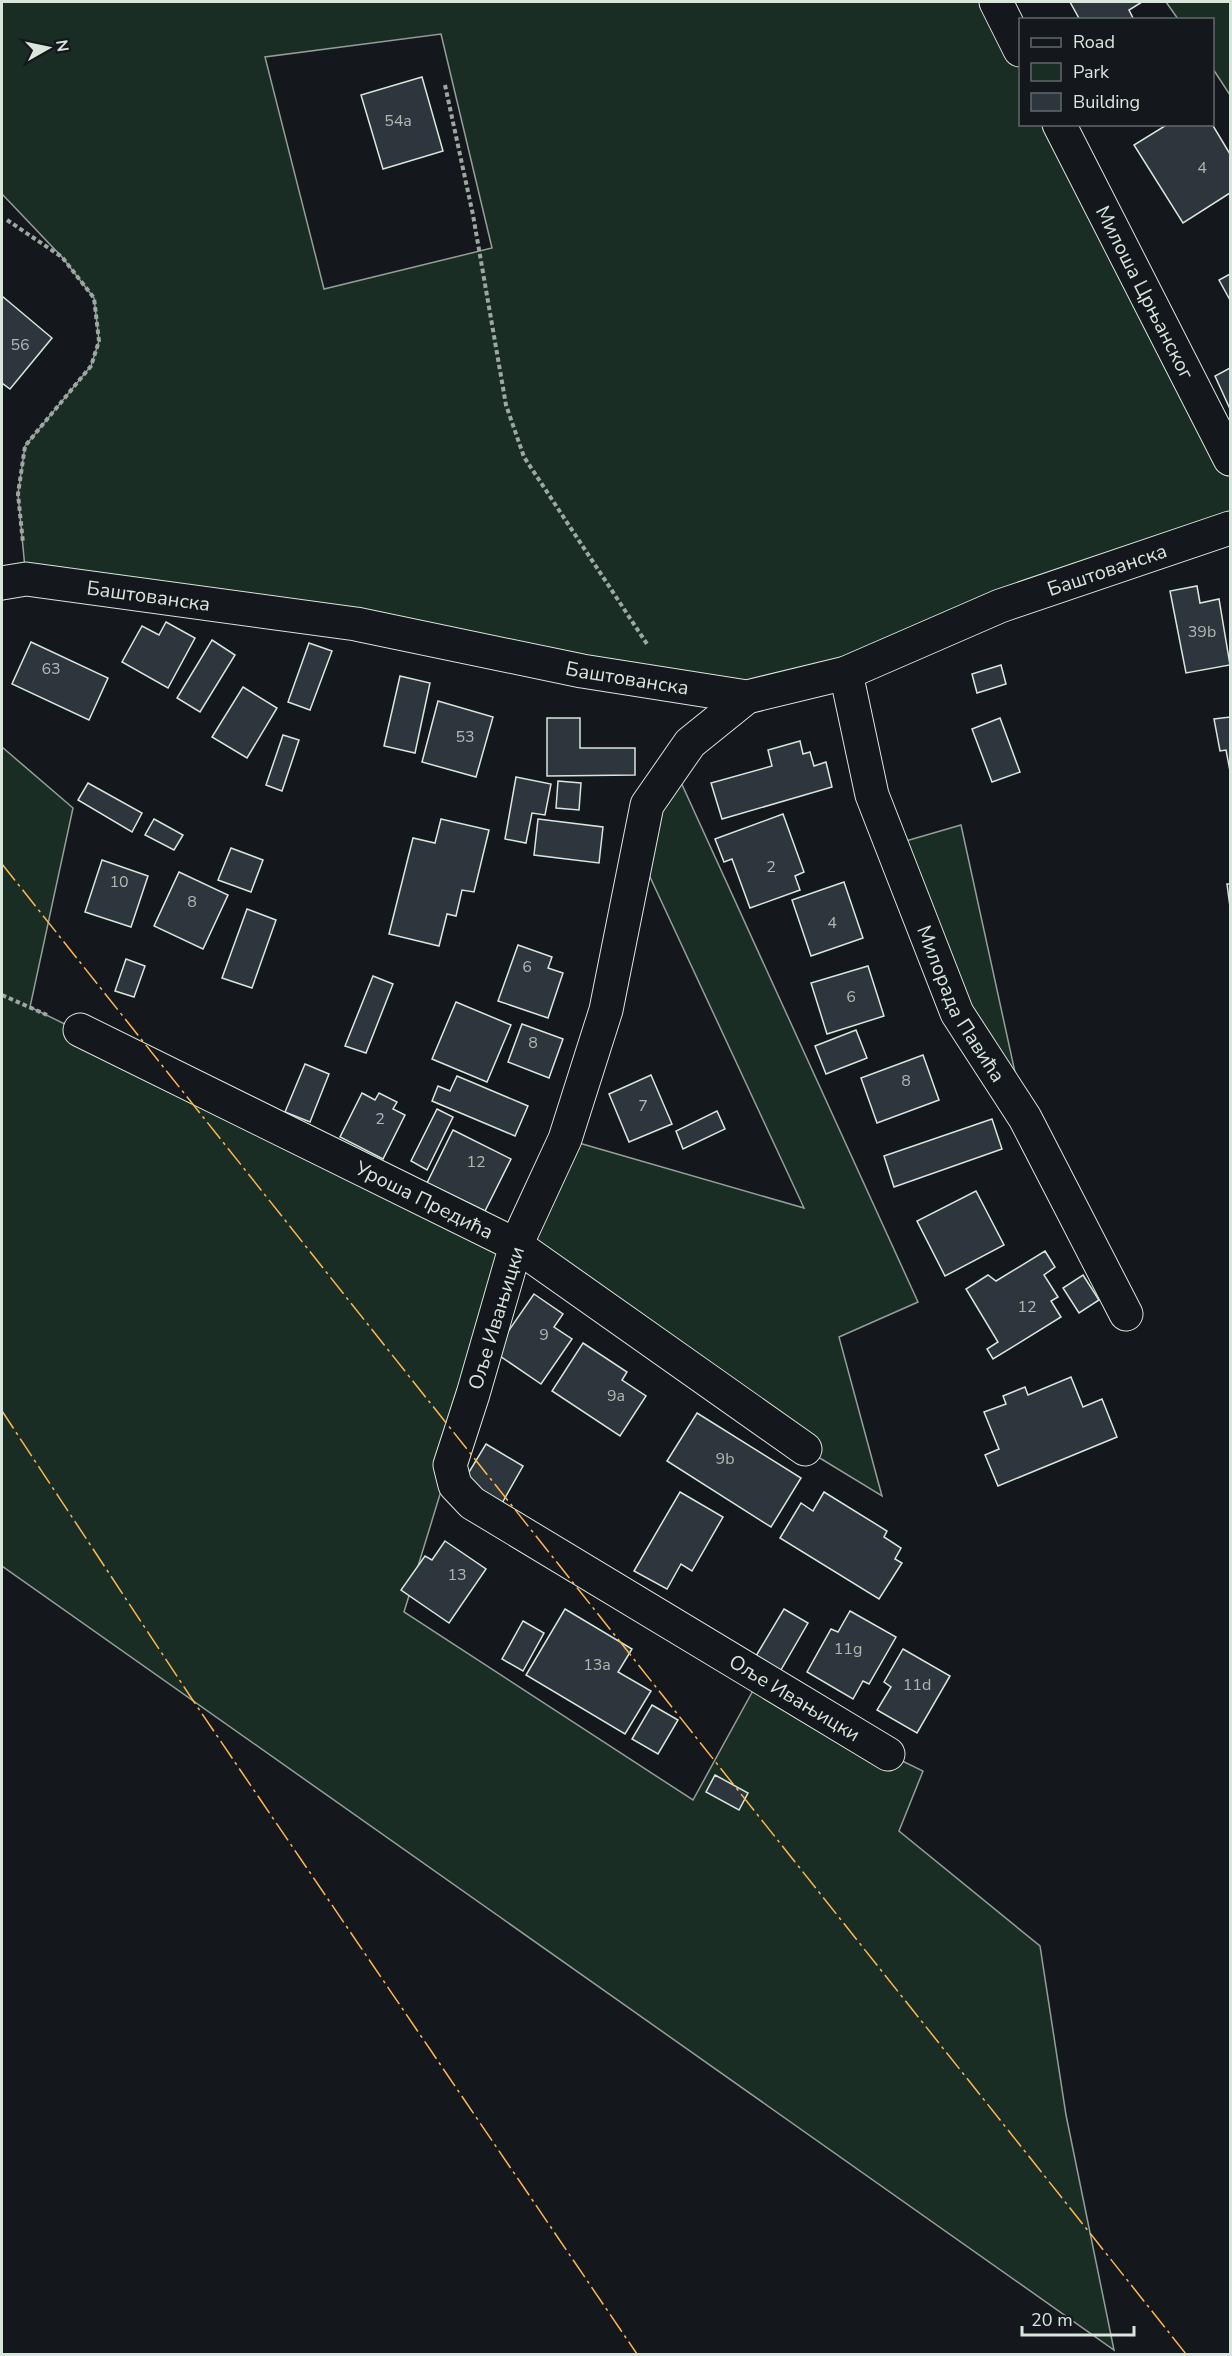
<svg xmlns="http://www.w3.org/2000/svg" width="1232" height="2356" font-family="'Nunito Sans',sans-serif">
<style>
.green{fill:#1a2d24;stroke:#939e99;stroke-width:1.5;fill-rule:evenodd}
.building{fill:#2c363c;stroke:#d8e6dc;stroke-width:1.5}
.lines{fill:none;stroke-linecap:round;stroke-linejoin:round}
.minor-casing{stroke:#d8e6dc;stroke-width:35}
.path{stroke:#9da8a2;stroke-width:4;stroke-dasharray:4.5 3;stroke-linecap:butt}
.minor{stroke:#14181c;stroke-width:33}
.power{stroke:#ffb74d;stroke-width:1.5;stroke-dasharray:21 4.5 3 4.5;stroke-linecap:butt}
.labels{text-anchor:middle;stroke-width:4.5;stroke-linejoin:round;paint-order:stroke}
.number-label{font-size:16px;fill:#adbab4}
.street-label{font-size:20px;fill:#d8e6dc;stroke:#14181c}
</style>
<rect width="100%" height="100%" fill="#14181c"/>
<g class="green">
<path d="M 2,2 L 996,2 L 1020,50 L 1020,124 L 1059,125 L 1230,459 L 1230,528 L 747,697 L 26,579 L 18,494 L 25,446 L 91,366 L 99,341 L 94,298 L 62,257 L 2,194 ZM 441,34 L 492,248 L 324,289 L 265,57 Z"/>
<polygon points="1166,2 1230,2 1230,95 1213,69 1212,20 1178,19"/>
<polygon points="2,747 73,808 30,1007 516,1245 565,1139 804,1208 637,849 674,767 918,1302 839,1337 882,1496 805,1449 516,1246 404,1612 693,1800 761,1676 888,1754 923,1771 899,1831 1040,1946 1066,2115 1114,2350 2,1566"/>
<polygon points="961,825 1025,1118 892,845"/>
</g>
<g class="building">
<polygon points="1070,2 1142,2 1129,10 1133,18 1130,20 1080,20"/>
<polygon points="422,77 443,151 383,169 361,95"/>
<polygon points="1168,124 1212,124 1230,154 1230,193 1183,223 1134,145"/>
<polygon points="1230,274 1230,300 1219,280"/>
<polygon points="2,296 52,338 10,389 2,383"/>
<polygon points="1230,368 1230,409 1215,376"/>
<polygon points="1197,586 1200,603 1219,599 1230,665 1186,673 1170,591"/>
<polygon points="166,622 195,638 168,688 122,662 142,626 159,635"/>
<polygon points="212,640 235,655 200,712 177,698"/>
<polygon points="31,642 108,678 89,720 12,684"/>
<polygon points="309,643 332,651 310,710 288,702"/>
<polygon points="1001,665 1006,684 977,693 972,674"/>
<polygon points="400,676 430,683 415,753 384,746"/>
<polygon points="243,687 277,708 247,758 212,737"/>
<polygon points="438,701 493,717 476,777 422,762"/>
<polygon points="1230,717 1230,771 1226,750 1220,751 1214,719"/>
<polygon points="547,718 580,718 580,748 635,748 635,775 547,776"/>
<polygon points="1000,718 1020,772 992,782 972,729"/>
<polygon points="283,735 299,740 282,791 266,785"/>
<polygon points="800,741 803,754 810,752 814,766 826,762 832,787 722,819 711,783 772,766 768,750"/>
<polygon points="516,777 551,784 545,815 532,813 526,843 505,839"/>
<polygon points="558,781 581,783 579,810 556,808"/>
<polygon points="88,783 142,813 132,832 78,800"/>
<polygon points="783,814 804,872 795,876 800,890 750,908 732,859 724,862 715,839"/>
<polygon points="154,819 183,835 174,850 145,835"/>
<polygon points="441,819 489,830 474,892 462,890 456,916 447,914 439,946 389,934 413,838 435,843"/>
<polygon points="538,819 603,827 599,863 534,855"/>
<polygon points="231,848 263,860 251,892 218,880"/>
<polygon points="102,860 148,876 131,927 85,912"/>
<polygon points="179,872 228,895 203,949 154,926"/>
<polygon points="844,882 863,938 811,956 792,900"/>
<polygon points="1227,884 1230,884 1230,907"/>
<polygon points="247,909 276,920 252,988 222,978"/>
<polygon points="518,945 552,957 548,968 563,973 548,1018 498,1001"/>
<polygon points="126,959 145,966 134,997 115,991"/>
<polygon points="868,966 884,1016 827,1034 811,983"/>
<polygon points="373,976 393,984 366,1053 345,1046"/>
<polygon points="456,1002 511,1025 487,1082 432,1059"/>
<polygon points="522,1024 563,1039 549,1078 508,1062"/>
<polygon points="856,1030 867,1058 826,1074 815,1046"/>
<polygon points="923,1055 939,1100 877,1123 861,1078"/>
<polygon points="305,1064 329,1074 310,1122 285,1112"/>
<polygon points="651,1075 672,1124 629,1142 609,1094"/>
<polygon points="457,1076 528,1106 515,1136 432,1101 438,1086 450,1091"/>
<polygon points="362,1093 375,1100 379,1093 397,1102 393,1109 405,1115 383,1159 340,1137"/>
<polygon points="437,1109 453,1117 427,1170 411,1161"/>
<polygon points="717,1111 725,1129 683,1149 676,1131"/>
<polygon points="992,1119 1002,1149 894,1187 884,1156"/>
<polygon points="453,1130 511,1159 485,1211 427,1183"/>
<polygon points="976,1191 1004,1245 945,1276 917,1221"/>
<polygon points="1045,1251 1055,1267 1044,1275 1058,1297 1051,1301 1061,1317 993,1359 987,1349 998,1342 966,1289 988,1275 996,1281"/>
<polygon points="1083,1275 1099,1300 1079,1313 1063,1288"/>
<polygon points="534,1294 563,1314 554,1327 572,1339 541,1384 494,1352"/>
<polygon points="583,1343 627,1372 622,1380 646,1396 620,1436 552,1391"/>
<polygon points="1071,1377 1083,1407 1102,1399 1117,1437 998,1486 985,1455 999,1449 984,1412 1006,1404 1003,1396 1025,1387 1028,1395"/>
<polygon points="697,1413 801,1478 771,1527 667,1461"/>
<polygon points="486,1444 523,1466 501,1505 463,1482"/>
<polygon points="680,1492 723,1517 692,1571 681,1564 667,1589 634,1571"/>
<polygon points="824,1492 887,1531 884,1537 901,1548 895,1559 902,1563 879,1599 780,1538 801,1503 813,1511"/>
<polygon points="445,1541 486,1569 449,1623 401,1590 425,1556 432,1560"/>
<polygon points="565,1609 632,1649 618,1672 651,1691 625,1734 526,1675"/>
<polygon points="784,1609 808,1623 778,1675 753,1661"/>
<polygon points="850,1611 896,1637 869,1684 863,1681 853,1699 807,1672 831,1629 838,1632"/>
<polygon points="523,1621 544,1633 523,1671 502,1659"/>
<polygon points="903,1649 950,1676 917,1733 877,1710 891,1687 884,1682"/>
<polygon points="652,1705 678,1720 658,1754 632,1739"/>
<polygon points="715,1775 748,1793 739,1810 706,1792"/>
</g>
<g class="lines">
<defs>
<g id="minor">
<polyline points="996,2 1020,50"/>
<path id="s1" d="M 1059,124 L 1230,459"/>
<path id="s2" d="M 2,583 L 26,579 L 356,624 L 582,671 L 747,697 L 846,673 L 1000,606 L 1230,528"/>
<path id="s3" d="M 846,673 L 872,795 L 957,1013 L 1025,1118 L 1126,1314"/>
<path id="s4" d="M 747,697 L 690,743 L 647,805 L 606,1010 L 565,1139 L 516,1245 L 473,1394 L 450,1465 L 455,1485 L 472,1503 L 888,1754"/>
<path id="s5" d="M 80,1030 L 516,1245 L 805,1449"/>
</g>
</defs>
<use href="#minor" class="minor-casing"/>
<g class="path">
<polyline points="445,85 473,215 506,405 524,457 647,644"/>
<polyline points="7,220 62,257 94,298 99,341 91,366 25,446 18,494 23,543"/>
<polyline points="2,995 47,1015"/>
</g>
<use href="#minor" class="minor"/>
<g class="power">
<polyline points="2,864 1186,2354"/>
<polyline points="2,1411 192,1699 637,2354"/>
</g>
</g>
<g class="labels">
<g class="number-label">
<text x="398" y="126">54a</text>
<text x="1202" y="173">4</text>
<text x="20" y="350">56</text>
<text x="1202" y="637">39b</text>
<text x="51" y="674">63</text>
<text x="465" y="742">53</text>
<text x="771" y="872">2</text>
<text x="119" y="887">10</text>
<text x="192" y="907">8</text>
<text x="832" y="928">4</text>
<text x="527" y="972">6</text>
<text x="851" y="1002">6</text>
<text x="533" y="1048">8</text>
<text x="906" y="1086">8</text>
<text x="643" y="1111">7</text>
<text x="380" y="1124">2</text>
<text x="476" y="1167">12</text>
<text x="1027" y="1312">12</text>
<text x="544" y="1340">9</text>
<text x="616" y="1401">9a</text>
<text x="725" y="1464">9b</text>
<text x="457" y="1580">13</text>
<text x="848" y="1654">11g</text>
<text x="597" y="1670">13a</text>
<text x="917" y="1690">11d</text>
</g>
<g class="street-label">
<text dy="7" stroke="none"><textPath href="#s1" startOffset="189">Милоша Црњанског</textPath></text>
<text dy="7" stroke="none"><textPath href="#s2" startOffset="1138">Баштованска</textPath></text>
<text dy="7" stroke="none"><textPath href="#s2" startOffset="148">Баштованска</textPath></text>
<text dy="7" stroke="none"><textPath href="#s2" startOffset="634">Баштованска</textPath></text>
<text dy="7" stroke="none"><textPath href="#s3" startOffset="352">Милорада Павића</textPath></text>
<text dy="7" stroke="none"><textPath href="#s5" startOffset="384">Уроша Предића</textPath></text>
<text transform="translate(496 1318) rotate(-73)" y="7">Оље Ивањицки</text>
<text dy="7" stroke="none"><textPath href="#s4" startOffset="1262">Оље Ивањицки</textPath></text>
</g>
</g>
<rect width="1232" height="2356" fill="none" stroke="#d8e6dc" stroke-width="6"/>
<rect x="1019" y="18" width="195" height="108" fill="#14181c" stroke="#626a69" stroke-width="1.5"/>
<rect x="1031" y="38" width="30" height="9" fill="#14181c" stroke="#626a69" stroke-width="1.5"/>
<text x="1073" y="48" font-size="18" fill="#d8e6dc">Road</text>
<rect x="1031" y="63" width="30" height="18" fill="#1a2d24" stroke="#626a69" stroke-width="1.5"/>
<text x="1073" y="78" font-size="18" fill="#d8e6dc">Park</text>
<rect x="1031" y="93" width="30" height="18" fill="#2c363c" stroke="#626a69" stroke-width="1.5"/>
<text x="1073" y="108" font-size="18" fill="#d8e6dc">Building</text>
<g transform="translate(48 48) rotate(81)" stroke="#14181c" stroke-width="4.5" paint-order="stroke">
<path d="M0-4.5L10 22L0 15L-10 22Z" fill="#d8e6dc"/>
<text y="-9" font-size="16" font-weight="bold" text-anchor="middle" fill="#d8e6dc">N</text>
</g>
<path d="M1022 2326v9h112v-9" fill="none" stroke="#d8e6dc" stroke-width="3"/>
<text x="1031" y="2326" font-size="18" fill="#d8e6dc" stroke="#14181c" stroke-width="4.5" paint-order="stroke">20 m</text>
</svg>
